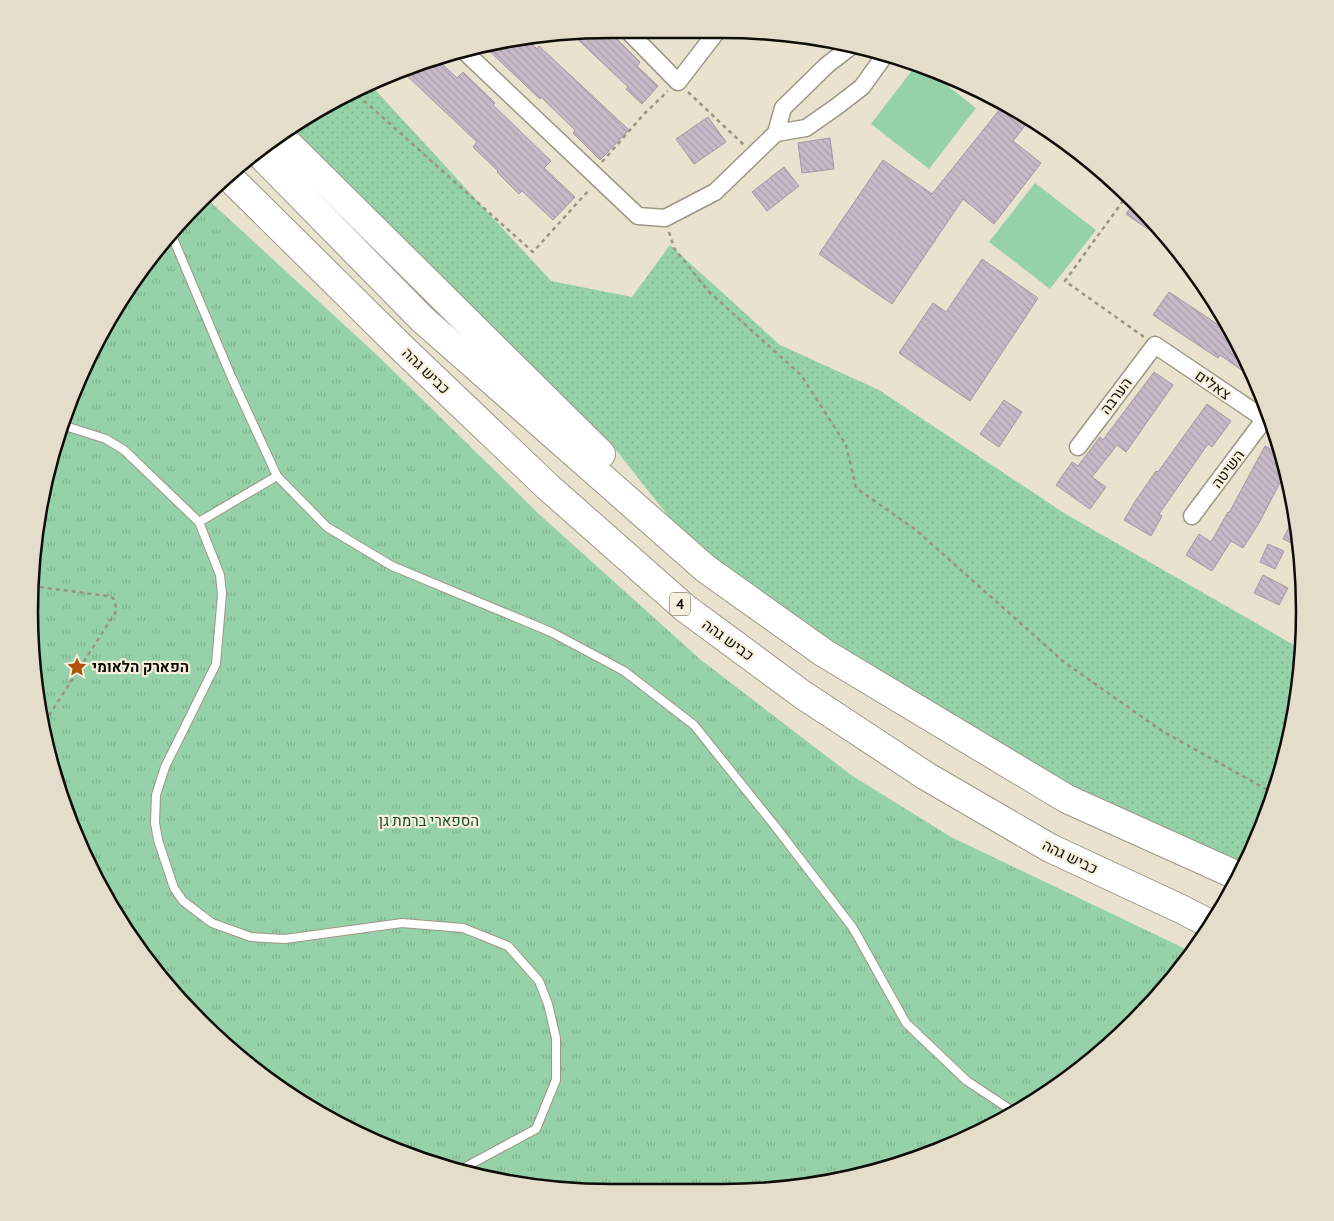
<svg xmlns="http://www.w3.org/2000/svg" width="1334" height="1221" font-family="Cabin,Heebo,sans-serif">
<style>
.grass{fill:url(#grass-dots)}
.park{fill:url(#park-tufts)}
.pitch{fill:#96d2a9}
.building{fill:url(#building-back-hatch);stroke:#a596a4}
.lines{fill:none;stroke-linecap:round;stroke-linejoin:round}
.lane-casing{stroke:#9d9685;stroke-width:10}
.street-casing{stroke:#9d9685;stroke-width:19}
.highway-casing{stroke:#9d9685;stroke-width:30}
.path{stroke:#9a9486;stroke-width:2.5;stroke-dasharray:4 4;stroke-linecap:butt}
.lane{stroke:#fff;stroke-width:8}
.street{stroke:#fff;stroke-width:16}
.highway{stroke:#fff;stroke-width:28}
.labels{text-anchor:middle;stroke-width:4.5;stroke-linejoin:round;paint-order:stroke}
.shield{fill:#f6efdc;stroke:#545147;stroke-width:1}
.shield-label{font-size:14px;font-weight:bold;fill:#0f0d07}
.street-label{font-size:15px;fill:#0f0d07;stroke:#f6efdc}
.poi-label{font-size:15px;font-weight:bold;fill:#0f0d07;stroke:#f6efdc;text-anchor:start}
.park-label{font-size:15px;fill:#114f2d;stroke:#f6efdc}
.rim{fill:none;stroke:#0f0d07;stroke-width:2.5}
</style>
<defs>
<pattern id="grass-dots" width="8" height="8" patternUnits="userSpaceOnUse" patternTransform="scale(1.25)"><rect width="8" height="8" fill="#96d2a9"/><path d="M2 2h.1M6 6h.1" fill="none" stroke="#80b390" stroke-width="1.8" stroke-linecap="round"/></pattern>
<pattern id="park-tufts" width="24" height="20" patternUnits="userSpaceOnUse" patternTransform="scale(1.25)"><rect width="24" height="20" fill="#96d2a9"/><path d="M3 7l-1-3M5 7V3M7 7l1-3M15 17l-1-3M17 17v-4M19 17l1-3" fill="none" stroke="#80b390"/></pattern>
<pattern id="building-back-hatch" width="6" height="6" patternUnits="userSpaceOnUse" patternTransform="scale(1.25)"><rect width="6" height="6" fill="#c8b9c8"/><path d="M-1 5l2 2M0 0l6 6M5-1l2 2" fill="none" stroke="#ab9eaa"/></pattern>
</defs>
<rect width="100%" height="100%" fill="#e9e2cf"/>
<polygon class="grass" points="369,83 551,281 632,297 670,245 780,345 879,390 1064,513 1301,649 1294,724 1261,833 1241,870 1044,777 731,577 672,521 616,450 290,128 353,89"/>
<polygon class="park" points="205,197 377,355 540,515 701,660 851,775 951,837 1192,952 1135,1022 1046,1094 946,1148 837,1181 724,1192 535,1187 424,1161 320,1114 227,1048 149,964 73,833 40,724 29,610 49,460 89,353 173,227"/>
<g class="pitch">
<polygon points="917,64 922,66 976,108 929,169 871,124"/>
<polygon points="1035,183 1096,230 1050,289 989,242"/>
</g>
<g class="building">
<polygon points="607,29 640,62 637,66 658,86 642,104 626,89 628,87 571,33"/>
<polygon points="525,37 537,49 539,46 629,130 600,160 573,133 575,130 541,97 540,99 483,45 497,40"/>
<polygon points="438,60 457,78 463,72 495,103 493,105 551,161 544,168 575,197 553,220 522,191 519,194 497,172 498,171 473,147 477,142 403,72"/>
<polygon points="1004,104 1031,118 1013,141 1041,163 994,224 963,199 892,304 819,254 883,160 932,194"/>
<polygon points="708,117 726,142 694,164 676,139"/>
<polygon points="830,138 834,169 802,173 798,143"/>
<polygon points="784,167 799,186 767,211 752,192"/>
<polygon points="1136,200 1166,238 1164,240 1126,214"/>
<polygon points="982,259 1038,298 970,401 899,353 933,303 946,312"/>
<polygon points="1169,292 1232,334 1257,381 1220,355 1218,358 1153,315"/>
<polygon points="1154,372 1173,385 1126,452 1117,445 1092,477 1106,487 1090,509 1056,485 1072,462 1078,466 1100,437 1103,440"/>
<polygon points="1004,400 1022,412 999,447 980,434"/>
<polygon points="1207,404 1231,421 1212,447 1208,444 1159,514 1162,516 1151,536 1124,520 1136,500 1156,471 1158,472"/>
<polygon points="1265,446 1281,454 1286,471 1259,523 1243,548 1231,541 1212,571 1186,555 1199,534 1211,542 1228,512 1229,513"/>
<polygon points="1296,514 1298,535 1299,547 1283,539"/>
<polygon points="1268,544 1284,551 1275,569 1260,562"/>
<polygon points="1263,575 1288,588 1279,605 1254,593"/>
</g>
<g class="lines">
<defs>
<g id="lane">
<polyline points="170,231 231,376 277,476 327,527 392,566 551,632 624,671 694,725 775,826 853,928 906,1023 967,1081 1014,1112"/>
<polyline points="62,425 106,439 124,450 199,522 220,575 222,594 216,664 165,767 156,795 155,823 158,840 174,888 183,901 212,923 251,937 285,939 402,923 463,928 508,946 539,981 548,1004 556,1038 556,1080 536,1129 460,1170"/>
<polyline points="199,522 277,476"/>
</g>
<g id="street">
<polyline points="627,30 678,82 715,34"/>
<polyline points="464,51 638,216 665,218 715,192 776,133 783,108 827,65 853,45"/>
<polyline points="776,133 806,128 836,107 862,87 885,55"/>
<polyline points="1078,447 1155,345 1272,424"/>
<polyline points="1192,516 1264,420"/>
</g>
<g id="highway">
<polyline points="279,135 601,454"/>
<polyline points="256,150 422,319 706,569 824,653 1067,799 1238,876"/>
<polyline points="228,176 401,347 548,487 685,608 803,695 926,776 1050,848 1181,909 1212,925"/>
</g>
</defs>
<use href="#lane" class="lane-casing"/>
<use href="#street" class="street-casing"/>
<use href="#highway" class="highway-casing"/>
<g class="path">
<polyline points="352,90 533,252 589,190"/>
<polyline points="688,92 744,145"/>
<polyline points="602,162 645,113 668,91"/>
<polyline points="1128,194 1065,281 1144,337"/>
<polyline points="669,232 674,248 708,291 801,375 846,445 856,488 916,530 1064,662 1162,731 1273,793"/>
<polyline points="32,586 107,596 113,598 117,610 41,728"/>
</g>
<use href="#lane" class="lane"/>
<use href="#street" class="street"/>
<use href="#highway" class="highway"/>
</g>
<defs>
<symbol id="sight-bare" viewBox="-9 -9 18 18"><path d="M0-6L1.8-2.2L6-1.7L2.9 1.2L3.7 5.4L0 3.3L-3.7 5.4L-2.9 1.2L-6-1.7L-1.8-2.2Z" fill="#b2520b" stroke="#f6efdc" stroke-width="2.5" paint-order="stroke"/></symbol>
</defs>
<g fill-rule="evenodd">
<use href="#sight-bare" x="63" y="653" width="28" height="28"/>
</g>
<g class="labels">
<rect class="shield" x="670" y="592.5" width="20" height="23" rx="4"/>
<g class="shield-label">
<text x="680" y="609">4</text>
</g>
<g class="street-label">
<text transform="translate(426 371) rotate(44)" y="5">כביש גהה</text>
<text transform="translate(1213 385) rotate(35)" y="5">צאלים</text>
<text transform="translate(1116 396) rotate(-53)" y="5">הערבה</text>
<text transform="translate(1228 469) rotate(-53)" y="5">השיטה</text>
<text transform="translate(728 640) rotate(36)" y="5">כביש גהה</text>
<text transform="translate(1070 857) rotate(26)" y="5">כביש גהה</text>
</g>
<g class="poi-label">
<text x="92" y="672">הפארק הלאומי</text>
</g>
<g class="park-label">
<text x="429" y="826">הספארי ברמת גן</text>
</g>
</g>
<path d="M0 0H1334V1221H0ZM611 38H723A573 573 0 0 1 1296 611V611A573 573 0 0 1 723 1184H611A573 573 0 0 1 38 611V611A573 573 0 0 1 611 38Z" fill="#e4ddcb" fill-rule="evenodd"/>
<path class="rim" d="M611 38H723A573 573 0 0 1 1296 611V611A573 573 0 0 1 723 1184H611A573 573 0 0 1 38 611V611A573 573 0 0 1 611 38Z"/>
</svg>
